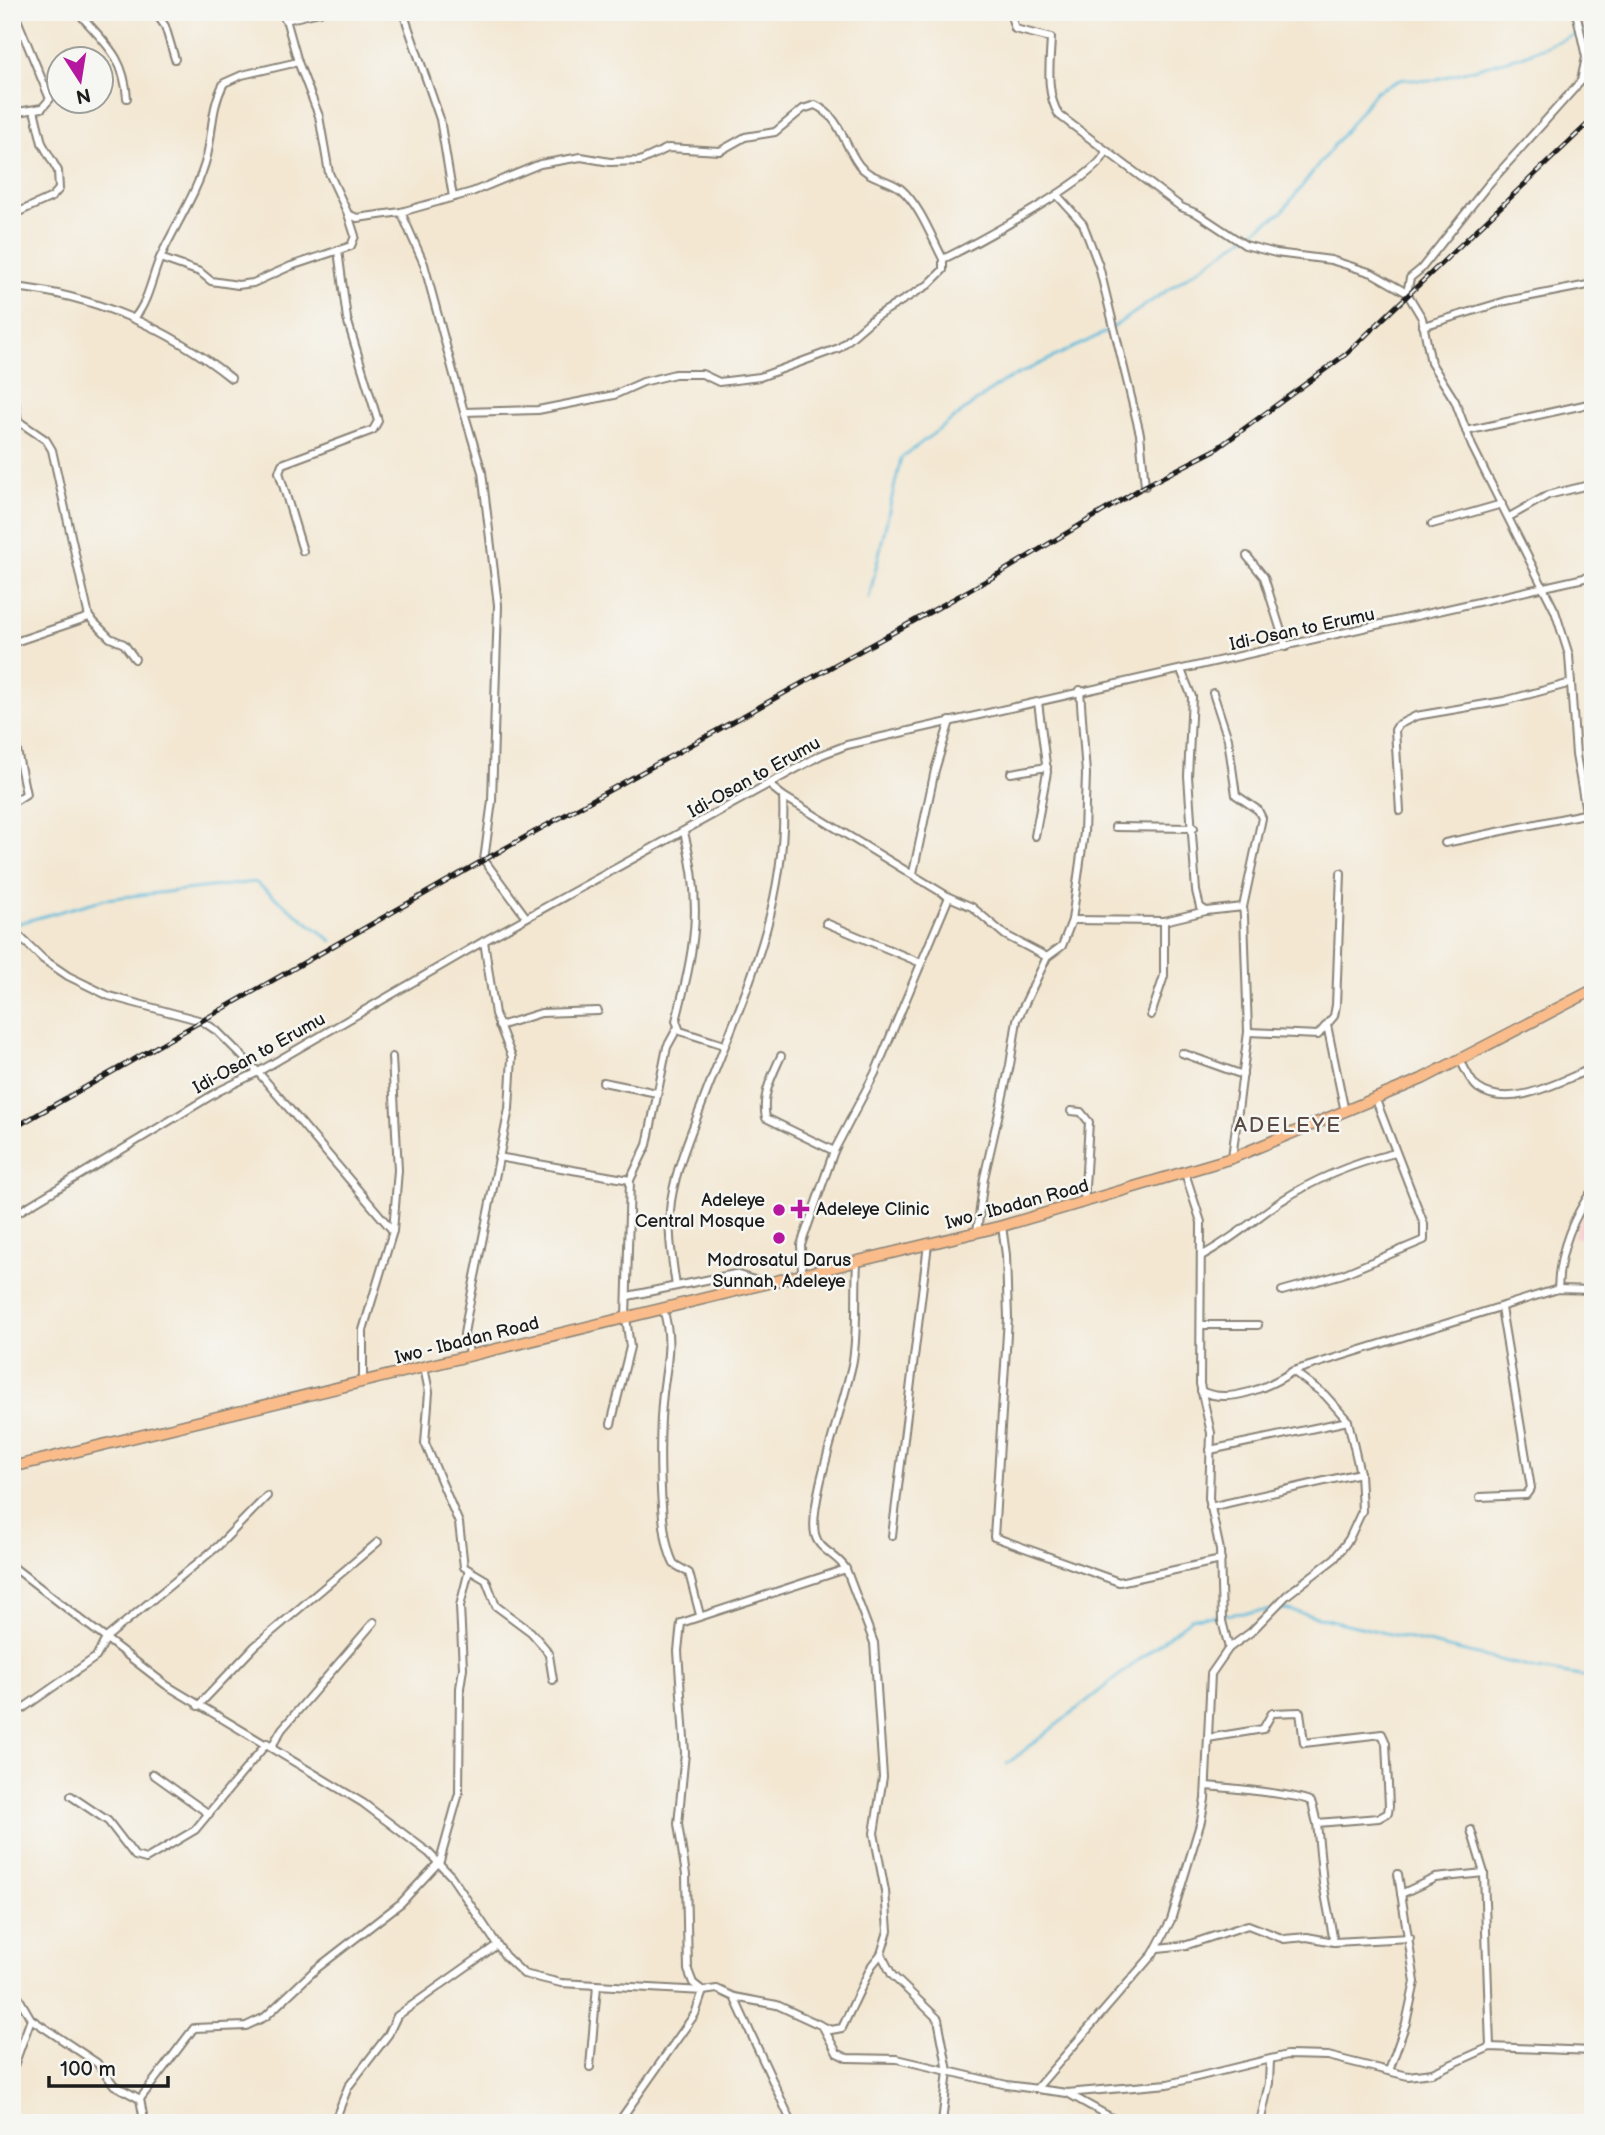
<svg xmlns="http://www.w3.org/2000/svg" width="1605" height="2135" font-family="'Balsamiq Sans',sans-serif">
<style>
.built{fill:#f7cfd2}
.lines{fill:none;stroke-linecap:round;stroke-linejoin:round}
.stream{stroke:#5bbada;stroke-width:2.5}
.street-casing{stroke:#888277;stroke-width:10}
.primary-casing{stroke:#888277;stroke-width:13}
.street{stroke:#fff;stroke-width:6}
.primary{stroke:#f9bc8a;stroke-width:10}
.rail-casing{stroke:#1c1c1c;stroke-width:5}
.rail{stroke:#f6f6f2;stroke-width:2.5;stroke-dasharray:8;stroke-linecap:butt}
.poi-dot{fill:#b5179e;stroke:#f6f6f2;stroke-width:2.5}
.labels{text-anchor:middle;stroke-width:5;stroke-linejoin:round;paint-order:stroke}
.street-label{font-size:18px;fill:#1c1c1c;stroke:#f6f6f2}
.poi-label{font-size:18px;fill:#1c1c1c;stroke:#f6f6f2;text-anchor:end}
.quarter-label{font-size:21px;letter-spacing:2px;fill:#5b4a44;stroke:#f6f6f2}
</style>
<rect width="100%" height="100%" fill="#f6f6f2"/>
<filter id="ink" filterUnits="userSpaceOnUse"><feTurbulence type="fractalNoise" baseFrequency=".0143" numOctaves="2"/><feDisplacementMap in="SourceGraphic" scale="14" xChannelSelector="R" yChannelSelector="G"/><feConvolveMatrix kernelMatrix="1 2 1 2 8 2 1 2 1" color-interpolation-filters="sRGB"/></filter>
<filter id="wash" filterUnits="userSpaceOnUse"><feTurbulence type="fractalNoise" baseFrequency=".00686" numOctaves="4" result="noise"/><feDisplacementMap in="SourceGraphic" scale="28" xChannelSelector="R" yChannelSelector="G"/><feGaussianBlur stdDeviation="1.57" result="paint"/><feColorMatrix in="noise" values="0 0 0 0 0 0 0 0 0 0 0 0 0 0 0 0 0 1.4 0 .05"/><feComposite in="paint" operator="in"/></filter>
<g filter="url(#wash)">
<rect width="100%" height="100%" fill="#f3e7d2"/>
<polygon class="built" points="1593,1194 1593,1243 1573,1236"/>
<g class="lines">
<g class="stream">
<polyline points="869,598 901,458 1002,382 1106,332 1282,212 1376,91 1402,79 1430,81 1522,56 1593,27"/>
<polyline points="12,925 105,899 255,882 332,941"/>
<polyline points="1007,1764 1192,1618 1284,1609 1537,1669 1593,1678"/>
</g>
</g>
</g>
<g filter="url(#ink)">
<g class="lines">
<defs>
<g id="street">
<path d="M 78,12 C 104,43 124,55 127,98"/>
<polyline points="155,12 165,26 175,59"/>
<polyline points="284,12 298,62 319,116 329,173 348,214 357,218 401,212 424,264 464,412"/>
<polyline points="403,12 440,119 453,197"/>
<path d="M 1010,12 L 1015,29 L 1051,38 C 1050,62 1045,93 1059,115 L 1181,207 L 1198,214 L 1245,245 L 1276,253 L 1331,260 L 1372,273 L 1407,293 L 1422,318 L 1431,363 L 1455,401 L 1472,446 L 1555,611 L 1569,655 L 1576,755 L 1593,851"/>
<polyline points="285,20 320,12"/>
<polyline points="12,113 42,108 50,99 14,12"/>
<polyline points="1058,196 1083,224 1099,266 1140,434 1145,486"/>
<path d="M 401,212 L 472,192 L 540,164 L 581,157 L 610,162 L 640,161 L 668,148 L 720,151 L 745,137 L 775,132 L 803,109 L 815,105 C 841,117 843,144 859,165 C 869,178 888,179 901,189 C 920,206 931,236 943,259 L 943,270 L 928,285 L 875,317 L 839,348 L 760,377 L 719,382 L 702,374 L 675,374 L 643,382 L 614,395 L 538,410 L 464,412 L 482,472 L 498,605 L 492,801 L 484,860 L 526,917"/>
<polyline points="12,215 52,197 59,189 58,171 42,143 34,110"/>
<polyline points="160,258 200,272 211,281 238,285 253,283 291,266 351,246 355,236 348,214"/>
<path d="M 943,259 C 968,248 1104,174 1105,152"/>
<polyline points="12,264 16,273 12,305"/>
<path d="M 12,287 C 91,294 169,328 231,378"/>
<polyline points="1407,293 1410,278 1421,269 1487,186 1581,81 1586,57 1576,12"/>
<path d="M 135,317 C 148,302 152,277 160,258 C 175,225 198,192 207,156 C 213,130 211,107 224,83 L 242,75 L 298,62"/>
<polyline points="1423,326 1506,301 1593,284"/>
<polyline points="12,382 18,421 46,440 52,450 89,617"/>
<polyline points="1466,431 1593,403"/>
<polyline points="1509,517 1548,495 1593,484"/>
<polyline points="1432,524 1502,504"/>
<polyline points="303,551 279,472 282,464 373,430 378,421 347,319 338,250"/>
<polyline points="1247,556 1264,577 1286,647"/>
<polyline points="12,643 89,617 110,638 124,644 135,659"/>
<polyline points="1181,670 1192,697 1188,776 1196,891 1200,907 1206,911 1243,907 1244,916 1248,1032 1232,1158"/>
<polyline points="1213,693 1228,739 1236,795 1258,810 1262,818 1243,907"/>
<polyline points="12,727 26,794 12,803"/>
<polyline points="1011,773 1047,767"/>
<polyline points="783,796 949,897 972,907 1005,935 1047,957"/>
<polyline points="1400,811 1395,730 1398,725 1416,716 1504,701 1571,683"/>
<polyline points="1115,827 1194,828"/>
<path d="M 684,832 C 704,908 694,949 676,1021 L 680,1031 L 724,1045"/>
<polyline points="1035,836 1047,772 1038,702"/>
<polyline points="1445,843 1584,814"/>
<polyline points="913,873 935,770 950,721"/>
<polyline points="1072,920 1164,921 1206,911"/>
<polyline points="826,923 921,963"/>
<polyline points="12,929 43,959 68,976 109,996 202,1021 217,1031 258,1072 393,1231 363,1330 363,1381"/>
<polyline points="1151,1015 1164,976 1164,921"/>
<polyline points="1327,1025 1345,1112"/>
<polyline points="499,1026 541,1013 598,1011"/>
<polyline points="1248,1032 1318,1035 1334,1016 1336,1005 1341,873"/>
<polyline points="1182,1053 1243,1075"/>
<path d="M 781,1056 C 772,1076 761,1096 766,1118 L 834,1151"/>
<polyline points="392,1057 398,1170 393,1231"/>
<path d="M 1460,1060 C 1465,1068 1470,1082 1478,1088 C 1510,1111 1562,1080 1593,1068"/>
<polyline points="603,1082 657,1093"/>
<polyline points="1071,1111 1081,1112 1089,1122 1084,1203"/>
<polyline points="498,1157 630,1180"/>
<polyline points="1185,1173 1201,1222 1200,1384 1211,1433 1209,1498 1220,1550 1222,1621 1229,1648"/>
<polyline points="12,1216 219,1091 258,1072 484,941 821,755 847,745 1593,576"/>
<polyline points="1002,1226 1006,1255 1008,1318 994,1537 1119,1582 1221,1560"/>
<polyline points="977,1232 984,1178 1010,1065 1017,1020 1047,957 1062,946 1072,920 1084,833 1086,774 1080,690"/>
<path d="M 1201,1256 C 1233,1239 1252,1221 1281,1201 C 1316,1178 1355,1163 1395,1153"/>
<polyline points="802,1274 801,1245 834,1151 875,1073 949,897"/>
<path d="M 676,1286 C 672,1258 667,1230 671,1201 C 677,1163 694,1126 707,1091 C 745,993 788,903 783,796 L 768,784"/>
<path d="M 1558,1289 C 1559,1252 1572,1219 1593,1189"/>
<polyline points="1282,1291 1343,1274 1424,1240 1424,1224 1376,1100"/>
<polyline points="628,1296 735,1274 764,1283"/>
<path d="M 663,1309 C 673,1340 667,1362 663,1393 C 659,1430 657,1533 674,1564 L 689,1573 L 700,1615"/>
<polyline points="1202,1325 1258,1325"/>
<polyline points="470,1356 464,1334 467,1316 509,1109 512,1057 495,1014 484,941"/>
<polyline points="424,1367 429,1392 425,1443 459,1523 464,1567 486,1580 496,1606 531,1632 545,1648 549,1655 553,1680"/>
<polyline points="1293,1371 1558,1289 1593,1290"/>
<polyline points="611,1424 630,1347 626,1318 630,1180 647,1145 667,1047 678,1027"/>
<polyline points="1210,1450 1348,1421"/>
<polyline points="1480,1497 1526,1495 1531,1488 1501,1308"/>
<polyline points="1210,1507 1360,1473"/>
<polyline points="892,1536 928,1244"/>
<polyline points="12,1566 166,1685 363,1803 429,1853 451,1876 505,1956 524,1974 561,1983 703,1991 717,1989 734,1997 792,2123"/>
<polyline points="198,1706 255,1646 378,1542"/>
<polyline points="12,1716 96,1657 107,1637 218,1546 267,1496"/>
<polyline points="272,1746 282,1729 374,1622"/>
<polyline points="153,1774 209,1814"/>
<path d="M 1206,1786 C 1221,1787 1305,1795 1311,1802 C 1314,1807 1315,1818 1317,1823 L 1379,1818 L 1388,1813 L 1389,1806 L 1386,1743 L 1382,1734 L 1304,1743 L 1300,1712 L 1272,1713 L 1263,1729 L 1208,1738"/>
<polyline points="71,1796 108,1821 135,1856 146,1859 195,1830 267,1743"/>
<polyline points="1317,1823 1323,1883 1334,1942 1410,1938"/>
<polyline points="1471,1830 1484,1873 1490,2047"/>
<polyline points="1401,1894 1435,1878 1484,1873"/>
<polyline points="1158,1948 1187,1945 1248,1925 1284,1939 1307,1937 1334,1942"/>
<polyline points="881,1954 892,1975 938,2019 948,2071 942,2123"/>
<polyline points="17,1995 31,2019 97,2063 114,2085 140,2099 194,2028 246,2026 265,2017 316,1969 401,1903 440,1861 459,1793 460,1688 463,1668 460,1606 469,1570"/>
<path d="M 734,1997 L 777,2005 L 831,2030 L 842,2028 L 872,1965 L 881,1954 L 888,1931 L 885,1891 L 874,1833 L 883,1777 L 874,1643 L 846,1569 C 838,1555 818,1550 815,1534 C 808,1502 846,1399 853,1360 C 858,1329 855,1294 857,1263"/>
<polyline points="823,2027 837,2053 847,2058 897,2059 1007,2085 1067,2093 1168,2084 1287,2055 1328,2056 1408,2076 1432,2073 1490,2047 1593,2051"/>
<polyline points="590,2067 597,1986"/>
<polyline points="12,2071 31,2019"/>
<polyline points="1389,2071 1406,2023 1415,1982 1398,1874"/>
<path d="M 1036,2089 L 1153,1954 L 1171,1920 L 1201,1821 L 1205,1799 L 1211,1674 L 1229,1648 L 1251,1632 L 1287,1595 L 1335,1558 L 1349,1539 L 1362,1511 L 1360,1473 L 1348,1421 L 1325,1395 L 1293,1371 C 1269,1387 1229,1405 1201,1391"/>
<polyline points="1069,2094 1121,2123"/>
<polyline points="137,2123 143,2115 140,2099"/>
<polyline points="334,2123 348,2087 388,2035 397,2016 497,1945"/>
<polyline points="618,2123 695,2014 703,1991 693,1983 688,1970 686,1875 678,1824 685,1753 678,1651 681,1623 846,1569"/>
<polyline points="1260,2123 1269,2083 1270,2060"/>
</g>
<polyline id="primary" points="12,1467 1002,1226 1232,1158 1422,1079 1593,990"/>
</defs>
<use href="#street" class="street-casing"/>
<use href="#primary" class="primary-casing"/>
<use href="#street" class="street"/>
<use href="#primary" class="primary"/>
<defs>
<polyline id="rail" points="12,1129 484,860 1002,572 1145,486 1215,450 1345,355 1593,119"/>
</defs>
<use href="#rail" class="rail-casing"/>
<use href="#rail" class="rail"/>
</g>
</g>
<g class="poi-dot">
<path d="M796.5 1198.5h7v7h7v7h-7v7h-7v-7h-7v-7h7z"/>
<circle cx="779" cy="1210" r="7"/>
<circle cx="779" cy="1238" r="7"/>
</g>
<g class="labels">
<g class="street-label">
<text transform="translate(1302 629) rotate(-12)" y="6">Idi-Osan to Erumu</text>
<text transform="translate(754 777) rotate(-29)" y="6">Idi-Osan to Erumu</text>
<text transform="translate(259 1053) rotate(-29)" y="6">Idi-Osan to Erumu</text>
<text transform="translate(1017 1204) rotate(-15)" y="6">Iwo - Ibadan Road</text>
<text transform="translate(467 1340) rotate(-14)" y="6">Iwo - Ibadan Road</text>
</g>
<g class="poi-label">
<text x="765" y="1206">Adeleye<tspan x="765" dy="21">Central Mosque</tspan></text>
<text x="816" y="1215" text-anchor="start">Adeleye Clinic</text>
<text x="779" y="1266" text-anchor="middle">Modrosatul Darus<tspan x="779" dy="21">Sunnah, Adeleye</tspan></text>
</g>
<g class="quarter-label">
<text x="1288" y="1132">ADELEYE</text>
</g>
</g>
<rect width="1605" height="2135" fill="none" stroke="#f6f6f2" stroke-width="42"/>
<g transform="translate(80 80) rotate(168)"><circle r="33" fill="#f6f6f2" stroke="#9f9f9c" stroke-width="2"/>
<path d="M0-5L12 26L0 18L-12 26Z" fill="#b5179e"/>
<text y="-10" font-size="19" font-weight="bold" text-anchor="middle" fill="#1c1c1c">N</text>
</g>
<path d="M49 2076v10h119v-10" fill="none" stroke="#1c1c1c" stroke-width="3.5"/>
<text x="60" y="2076" font-size="21" fill="#1c1c1c" stroke="#f6f6f2" stroke-width="5" paint-order="stroke">100 m</text>
</svg>
